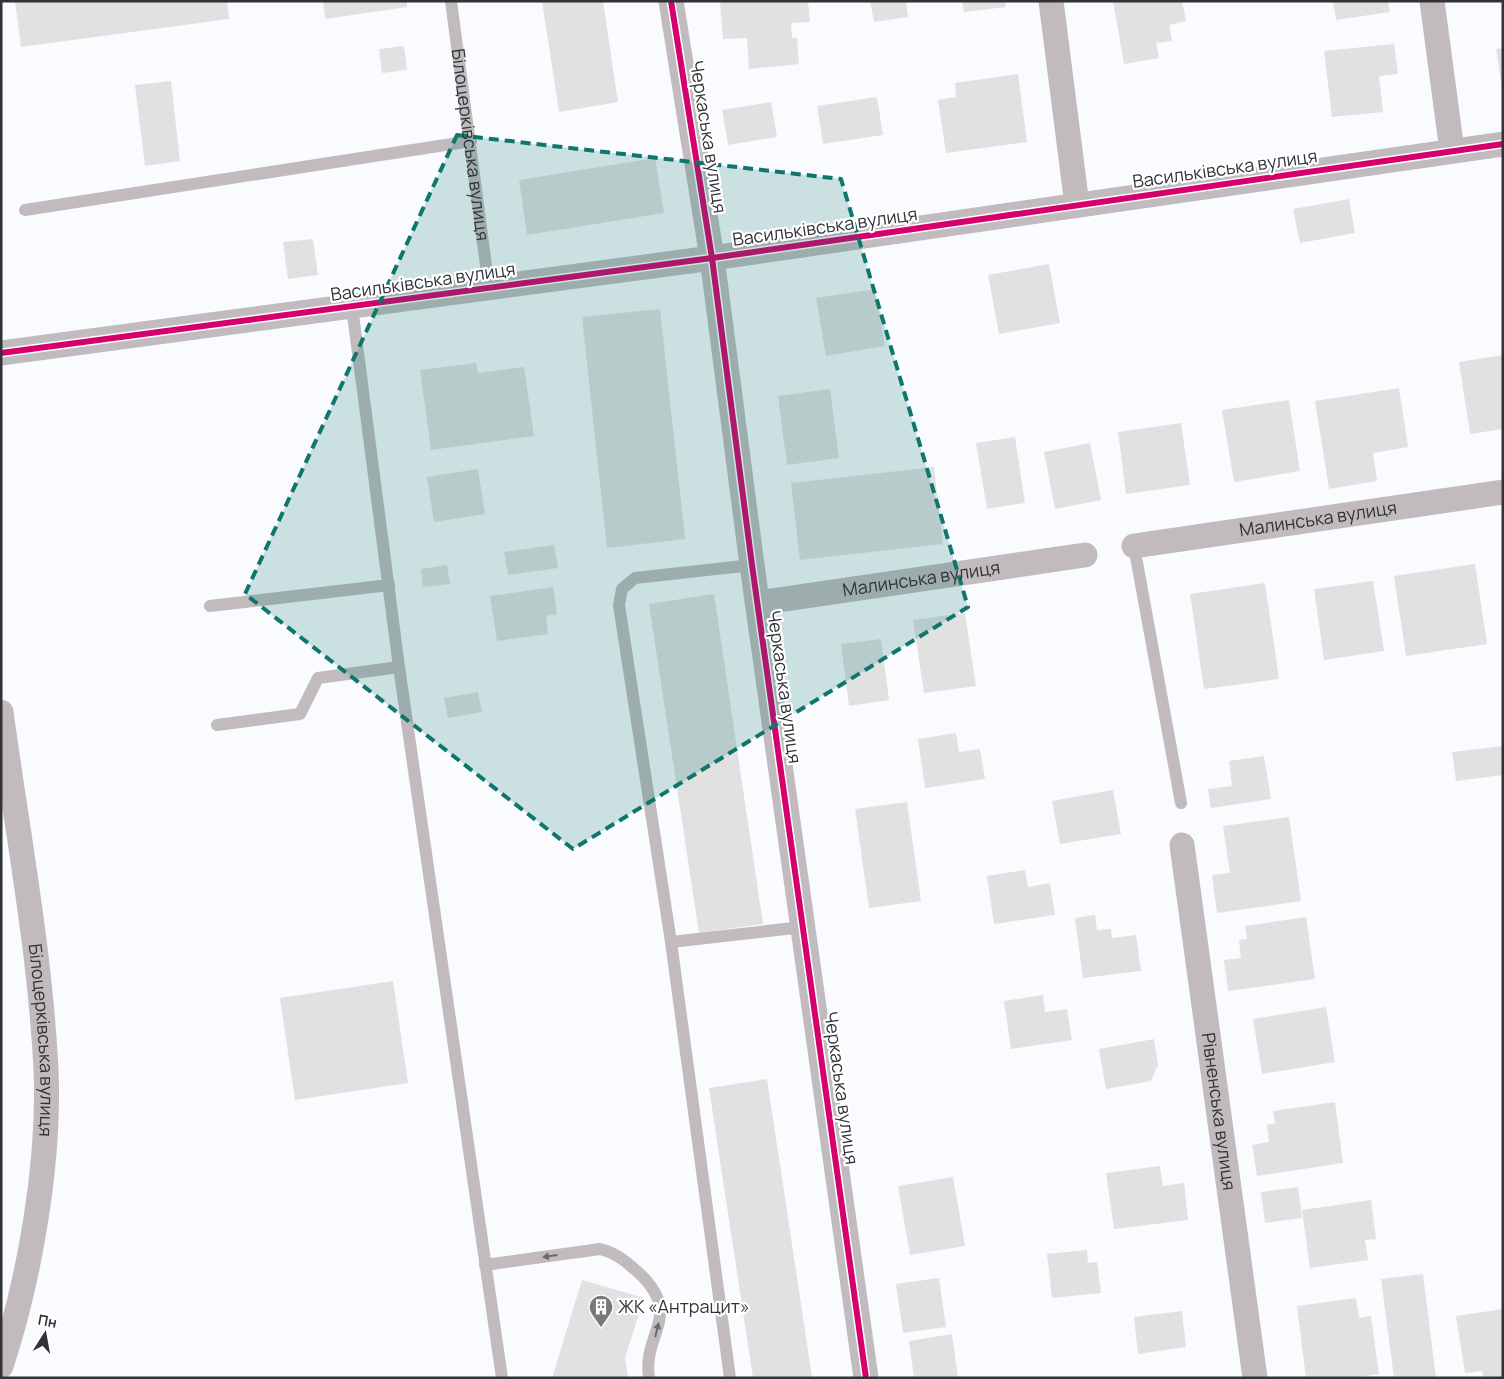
<svg xmlns="http://www.w3.org/2000/svg" width="1504" height="1379" font-family="Manrope,sans-serif">
<style>
.building{fill:#e2e1e2}
.lines{fill:none;stroke-linecap:round;stroke-linejoin:round}
.service{stroke:#c1bbbd;stroke-width:12}
.minor{stroke:#c1bbbd;stroke-width:25}
.cycleway-casing{stroke:#fff;stroke-width:9}
.cycleway{stroke:#d6006c;stroke-width:6}
.oneway{fill:#6b696d}
.marked{fill:#0f766e;fill-opacity:0.2;stroke:#0f766e;stroke-width:4;stroke-dasharray:10 6;stroke-linejoin:round}
.labels{text-anchor:middle;stroke-width:4.5;stroke-linejoin:round;paint-order:stroke}
.street-label{font-size:18px;fill:#313337;stroke:#fff}
.poi-label{font-size:18px;fill:#313337;stroke:#fff;text-anchor:start}
</style>
<rect width="100%" height="100%" fill="#f9fbfe"/>
<g class="building">
<polygon points="15,1 227,1 229,19 21,47"/>
<polygon points="323,1 407,1 407,7 325,19"/>
<polygon points="542,1 603,1 618,102 559,112"/>
<polygon points="720,1 808,1 810,22 791,23 792,38 797,38 799,64 749,69 747,38 723,39"/>
<polygon points="870,1 906,1 908,17 874,22"/>
<polygon points="962,1 1005,1 1006,7 964,12"/>
<polygon points="1113,1 1182,1 1186,21 1169,25 1172,41 1156,43 1159,58 1124,64"/>
<polygon points="1333,1 1388,1 1390,12 1336,20"/>
<polygon points="1394,44 1398,74 1379,76 1383,112 1332,117 1324,51"/>
<polygon points="404,46 407,70 382,73 379,49"/>
<polygon points="1503,48 1503,88 1502,88 1496,49"/>
<polygon points="1018,74 1027,142 946,153 938,100 956,97 955,83"/>
<polygon points="171,81 180,161 145,166 135,85"/>
<polygon points="877,97 883,135 823,144 817,106"/>
<polygon points="771,102 777,137 728,145 722,110"/>
<polygon points="655,158 664,213 527,235 519,180"/>
<polygon points="1349,199 1355,233 1300,243 1293,209"/>
<polygon points="313,239 318,275 288,279 283,242"/>
<polygon points="1049,264 1060,323 999,334 988,275"/>
<polygon points="875,289 885,346 826,356 816,298"/>
<polygon points="660,309 685,539 607,548 582,317"/>
<polygon points="1503,355 1503,429 1470,434 1459,362"/>
<polygon points="476,363 478,373 524,367 534,436 431,450 420,370"/>
<polygon points="1399,388 1408,447 1373,453 1377,481 1329,489 1315,401"/>
<polygon points="830,389 839,458 787,465 778,396"/>
<polygon points="1289,400 1300,471 1234,482 1222,410"/>
<polygon points="1181,423 1190,485 1126,494 1118,432"/>
<polygon points="1015,437 1025,503 987,509 976,443"/>
<polygon points="1090,443 1101,500 1055,509 1044,452"/>
<polygon points="934,467 943,544 800,560 791,483"/>
<polygon points="478,469 485,514 434,522 427,477"/>
<polygon points="554,545 558,568 508,575 504,552"/>
<polygon points="1475,564 1487,644 1406,656 1394,576"/>
<polygon points="447,565 450,584 423,587 421,569"/>
<polygon points="1373,581 1384,651 1324,660 1314,589"/>
<polygon points="1265,583 1279,679 1204,689 1190,594"/>
<polygon points="553,587 557,614 546,616 548,634 497,641 490,596"/>
<polygon points="714,594 763,924 699,933 649,604"/>
<polygon points="965,613 976,686 924,693 913,620"/>
<polygon points="881,639 889,700 849,706 841,644"/>
<polygon points="478,692 482,712 448,718 444,698"/>
<polygon points="956,733 959,752 980,749 985,779 925,788 918,739"/>
<polygon points="1503,746 1503,775 1456,781 1452,752"/>
<polygon points="1264,756 1271,799 1211,808 1208,789 1232,786 1229,761"/>
<polygon points="1113,790 1121,834 1060,844 1052,801"/>
<polygon points="907,802 921,901 869,908 855,809"/>
<polygon points="1289,817 1301,901 1217,913 1212,875 1230,873 1223,826"/>
<polygon points="1025,870 1028,887 1050,883 1055,915 994,924 987,876"/>
<polygon points="1095,915 1097,930 1111,929 1112,938 1136,935 1141,971 1083,978 1075,918"/>
<polygon points="1306,917 1315,979 1228,991 1224,960 1241,958 1239,940 1247,939 1245,926"/>
<polygon points="393,981 408,1083 295,1100 280,998"/>
<polygon points="1043,995 1045,1012 1067,1009 1072,1040 1011,1049 1004,1001"/>
<polygon points="1326,1007 1335,1062 1262,1074 1253,1019"/>
<polygon points="1154,1039 1158,1065 1151,1081 1106,1089 1099,1049"/>
<polygon points="767,1079 803,1317 812,1378 753,1378 709,1088"/>
<polygon points="1335,1102 1343,1163 1257,1176 1252,1145 1269,1142 1267,1125 1275,1123 1273,1111"/>
<polygon points="1160,1166 1163,1186 1184,1183 1188,1220 1114,1229 1106,1173"/>
<polygon points="953,1177 965,1246 910,1255 898,1186"/>
<polygon points="1298,1187 1302,1218 1265,1223 1261,1192"/>
<polygon points="1371,1200 1376,1239 1365,1240 1368,1260 1310,1268 1302,1210"/>
<polygon points="1087,1250 1088,1263 1097,1262 1101,1293 1052,1298 1047,1254"/>
<polygon points="1423,1274 1436,1378 1394,1378 1381,1279"/>
<polygon points="939,1278 946,1327 903,1333 896,1284"/>
<polygon points="582,1280 644,1298 625,1358 628,1378 552,1378"/>
<polygon points="1356,1298 1359,1318 1371,1316 1379,1374 1351,1378 1306,1378 1297,1306"/>
<polygon points="1503,1309 1503,1378 1484,1378 1482,1371 1465,1373 1456,1316"/>
<polygon points="1182,1311 1186,1347 1138,1354 1134,1317"/>
<polygon points="952,1334 958,1378 914,1378 909,1341"/>
</g>
<g class="lines">
<g class="service">
<path id="s1" d="M 451,1 L 489,288"/>
<polyline points="25,210 471,141"/>
<polyline points="1134,546 1181,803"/>
<polyline points="210,606 389,585"/>
<polyline points="399,667 502,1378"/>
<polyline points="217,725 300,714 318,678 399,667 352,307"/>
<polyline points="671,942 803,927"/>
<path d="M 485,1265 L 600,1249 C 617,1253 626,1262 639,1273 C 684,1316 642,1333 649,1378"/>
<polyline points="730,1378 671,942 619,605 622,589 635,578 752,565"/>
</g>
<g class="minor">
<polyline points="671,1 712,258 752,565 866,1378"/>
<polyline points="1051,1 1077,205"/>
<polyline points="1432,1 1452,151"/>
<polyline points="1,353 712,258 1503,144"/>
<path id="s2" d="M 1134,546 L 1503,492"/>
<path id="s3" d="M 758,603 L 1085,555"/>
<path id="s4" d="M 1,712 C 17,830 40,950 46,1069 C 50,1162 30,1278 1,1366"/>
<path id="s5" d="M 1182,845 L 1255,1378"/>
</g>
<defs>
<g id="cycleway">
<polyline points="671,1 712,258 752,565 866,1378"/>
<polyline points="1,353 712,258 1503,144"/>
</g>
</defs>
<use href="#cycleway" class="cycleway-casing"/>
<use href="#cycleway" class="cycleway"/>
</g>
<defs><path id="oneway-solid" d="M-6-.8H1V-3.2L6.5 0L1 3.2V.8H-6Z" transform="scale(1.25)"/></defs>
<g class="oneway">
<use href="#oneway-solid" transform="translate(550 1256) rotate(172)"/>
<use href="#oneway-solid" transform="translate(657 1330) rotate(-76)"/>
</g>
<path class="marked" d="M 457,135 L 841,179 L 968,607 L 573,849 L 245,594 Z"/>
<defs>
<symbol id="building-pin" viewBox="-11 -11 22 30"><path d="M0 17L-7.5 6A9.5 9.5 0 1 1 7.5 6Z" fill="#77797d" stroke="#fff"/><path d="M-4-6H4V6H1V3H-1V6H-4ZM-2.5-4.3h1.7v1.8h-1.7ZM.8-4.3h1.7v1.8H.8ZM-2.5-1h1.7V.8h-1.7ZM.8-1h1.7V.8H.8Z" fill="#fff"/></symbol>
</defs>
<g fill-rule="evenodd">
<use href="#building-pin" x="587" y="1293" width="28" height="38"/>
</g>
<g class="labels">
<g class="street-label">
<text transform="translate(708 137) rotate(81)" y="6">Черкаська вулиця</text>
<text dy="6" stroke="none"><textPath href="#s1" startOffset="145">Білоцерківська вулиця</textPath></text>
<text transform="translate(1225 169) rotate(-8)" y="6">Васильківська вулиця</text>
<text transform="translate(825 227) rotate(-8)" y="6">Васильківська вулиця</text>
<text transform="translate(423 282) rotate(-8)" y="6">Васильківська вулиця</text>
<text dy="6" stroke="none"><textPath href="#s2" startOffset="186">Малинська вулиця</textPath></text>
<text dy="6" stroke="none"><textPath href="#s3" startOffset="165">Малинська вулиця</textPath></text>
<text transform="translate(784 687) rotate(82)" y="6">Черкаська вулиця</text>
<text dy="6" stroke="none"><textPath href="#s4" startOffset="331">Білоцерківська вулиця</textPath></text>
<text transform="translate(841 1088) rotate(82)" y="6">Черкаська вулиця</text>
<text dy="6" stroke="none"><textPath href="#s5" startOffset="269">Рівненська вулиця</textPath></text>
</g>
<g class="poi-label">
<text x="618" y="1313">ЖК «Антрацит»</text>
</g>
</g>
<rect width="1504" height="1379" fill="none" stroke="#313337" stroke-width="5"/>
<g transform="translate(45 1334) rotate(11)" stroke="#ffffff" stroke-width="4" paint-order="stroke">
<path d="M0-4L9 19L0 12L-9 19Z" fill="#313337"/>
<text y="-8" font-size="14" font-weight="bold" text-anchor="middle" fill="#313337">Пн</text>
</g>
</svg>
